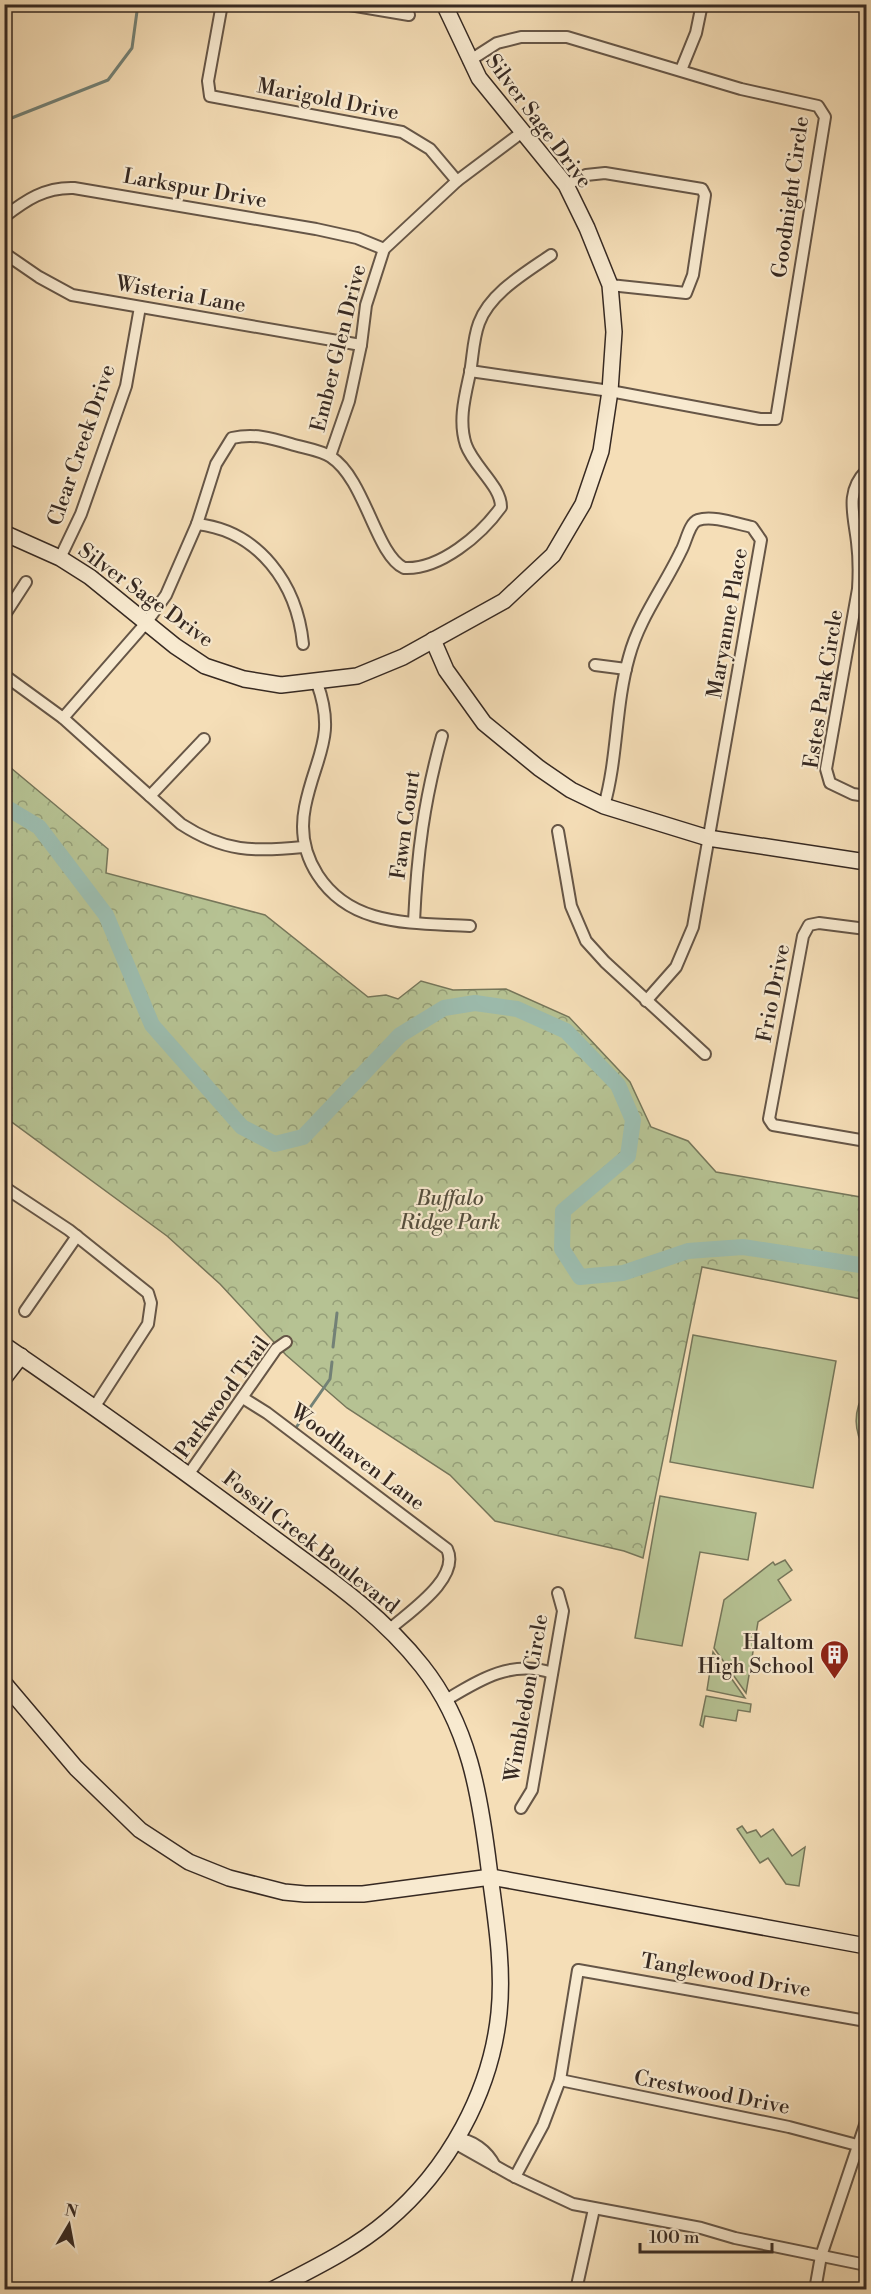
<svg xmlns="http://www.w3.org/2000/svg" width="871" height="2294" font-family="'Libre Bodoni',serif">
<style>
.green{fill:#b6c293;stroke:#76765a;stroke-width:1.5}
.park{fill:url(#park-crowns);stroke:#76765a;stroke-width:1.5}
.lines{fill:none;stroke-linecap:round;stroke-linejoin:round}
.stream{stroke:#738176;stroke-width:3}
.river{stroke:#9cbcae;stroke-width:16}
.street-casing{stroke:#665647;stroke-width:14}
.secondary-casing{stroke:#362922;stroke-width:18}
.street{stroke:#f8ead0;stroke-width:10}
.secondary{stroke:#f8ead0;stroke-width:15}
.labels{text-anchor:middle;stroke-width:4.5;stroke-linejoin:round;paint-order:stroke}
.street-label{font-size:21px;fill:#362922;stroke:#f8ead0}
.park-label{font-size:21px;font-style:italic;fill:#564f3e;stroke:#f8ead0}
.poi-label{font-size:21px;fill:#362922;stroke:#f8ead0;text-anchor:end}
</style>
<defs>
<pattern id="park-crowns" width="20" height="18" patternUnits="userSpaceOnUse" patternTransform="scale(1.5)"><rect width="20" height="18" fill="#b6c293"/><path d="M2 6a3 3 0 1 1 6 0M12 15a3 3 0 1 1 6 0" fill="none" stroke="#959e78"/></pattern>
</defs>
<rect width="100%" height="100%" fill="#f5deb7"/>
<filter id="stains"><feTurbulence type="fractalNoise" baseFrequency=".00333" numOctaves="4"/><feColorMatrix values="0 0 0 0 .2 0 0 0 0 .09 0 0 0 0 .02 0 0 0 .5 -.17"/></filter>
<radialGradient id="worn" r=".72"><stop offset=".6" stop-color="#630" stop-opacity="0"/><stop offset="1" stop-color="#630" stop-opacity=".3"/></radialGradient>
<g class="green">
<polygon points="693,1335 836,1361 813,1488 670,1462"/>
<path d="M 866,1390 L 866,1452 C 853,1431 853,1410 866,1390 Z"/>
<polygon points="660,1496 756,1513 748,1560 700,1552 682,1646 635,1638"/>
<polygon points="785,1560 792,1570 778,1580 791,1600 758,1622 746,1693 714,1648 724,1600 773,1562 775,1565"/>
<polygon points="713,1652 745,1698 707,1690"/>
<polygon points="706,1696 751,1704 750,1712 738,1710 736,1721 705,1716 703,1727 700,1725"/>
<polygon points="742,1826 747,1833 756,1830 761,1837 773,1829 792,1856 805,1847 799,1886 786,1884 768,1858 760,1863 737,1829"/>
</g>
<polygon class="park" points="5,763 108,849 106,873 265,915 368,997 386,995 398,999 421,981 453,990 506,989 569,1017 630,1082 651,1127 688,1141 716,1172 866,1198 866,1300 702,1267 643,1558 624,1551 495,1521 450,1475 347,1408 286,1355 220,1284 167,1236 5,1117"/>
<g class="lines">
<g class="stream">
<polyline points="4,121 108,80 132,48 138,4"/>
<polyline points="333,1347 337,1313"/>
<polyline points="295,1429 330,1379 332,1362"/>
</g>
<polyline class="river" points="4,806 39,827 106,915 152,1025 242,1127 275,1144 303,1137 400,1035 444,1008 475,1003 517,1009 566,1031 618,1085 633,1120 628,1156 563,1211 562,1249 580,1277 623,1273 688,1251 743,1247 866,1266"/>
<defs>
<g id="street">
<polyline points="222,4 208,81 210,96 402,132 430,149 457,181"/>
<polyline points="344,4 409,15"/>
<polyline points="469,61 497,43 521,37 567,37 741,89 818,106 825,117 776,419 760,419 610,391 470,371"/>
<polyline points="681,70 696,33 702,4"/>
<polyline points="566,185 586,175 605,173 702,189 705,195 693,275 686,293 610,285"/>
<path d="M 4,217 C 26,200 45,187 74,188 L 316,229 L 357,238 L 384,249"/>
<polyline points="4,253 39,277 72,295 361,345"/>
<polyline points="330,456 349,401 361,345 366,305 384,249 457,181 521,133"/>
<path d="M 866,471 C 845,492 854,515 857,542 C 859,558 859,573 858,589 L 826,769 L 830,783 L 853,794 L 866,796"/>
<path d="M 197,524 C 259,531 297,584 303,644"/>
<polyline points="60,558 81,514 126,386 140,307"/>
<polyline points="4,616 26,582"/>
<polyline points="595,665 626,669"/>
<path d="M 4,675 L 63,718 L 181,824 C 224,852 254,852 303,847"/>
<path d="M 317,683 C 337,738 315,756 305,807 C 295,857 326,902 374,916 C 404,925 440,924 470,926"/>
<path d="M 63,718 L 146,623 L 166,595 L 197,524 L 216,464 L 232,438 C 254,433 271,438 291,444 C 304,448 321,450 331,457 C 365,479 376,555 404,568 C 440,570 481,535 501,507 C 501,486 474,467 466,445 C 458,421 465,396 470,373 C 473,356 473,339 479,323 C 490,293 525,273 551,255"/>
<polyline points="150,796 204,739"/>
<path d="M 604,806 C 618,757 615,706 629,657 C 639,619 664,587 681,551 C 686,543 689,523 698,520 C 713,515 737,524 752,527 L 761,540 L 693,927 L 676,967 L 646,1001"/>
<polyline points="558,831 571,906 586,941 605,962 705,1054"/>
<path d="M 414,922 C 417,854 424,801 442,736"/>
<polyline points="866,929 819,923 809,925 803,936 769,1119 773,1125 866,1141"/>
<polyline points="4,1187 69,1230 148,1293 151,1303 148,1324 95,1406"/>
<polyline points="25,1311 77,1236"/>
<path d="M 243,1398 L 267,1413 L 447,1549 C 461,1578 409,1612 390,1629"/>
<polyline points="188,1475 276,1349 286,1342"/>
<path d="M 446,1700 C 479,1680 512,1659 552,1673"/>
<polyline points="521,1808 532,1790 563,1611 558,1593"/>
<polyline points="560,2080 789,2127 857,2145"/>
<path d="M 456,2138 C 472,2140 487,2150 495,2166"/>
<polyline points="459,2139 458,2145 515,2177 573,2204 701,2228 735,2238 866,2265"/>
<polyline points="515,2177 543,2125 560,2080 578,1970 866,2021"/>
<polyline points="576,2290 594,2209"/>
<polyline points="815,2290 821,2256 866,2122"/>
</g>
<g id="secondary">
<polyline points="4,533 60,558 90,577 175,646 205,666 244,679 281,685 357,676 403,657 504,601 553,555 583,504 601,451 610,391 614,332 610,285 587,228 566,185 479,78 444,4"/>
<polyline points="433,640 446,670 484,723 539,768 571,790 604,806 708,838 866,862"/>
<path d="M 4,1345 C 92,1405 178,1467 263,1530 C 319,1572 378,1610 422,1666 C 469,1725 480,1795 489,1868 C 495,1915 504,1965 499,2013 C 491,2092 448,2170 387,2221 C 353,2250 312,2269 272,2290"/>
<polyline points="4,1378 21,1356"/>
<polyline points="4,1683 76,1768 140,1830 189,1862 229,1878 284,1892 305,1894 363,1894 491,1877 866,1946"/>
</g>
</defs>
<use href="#street" class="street-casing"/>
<use href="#secondary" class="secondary-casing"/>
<use href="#street" class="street"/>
<use href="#secondary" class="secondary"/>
</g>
<defs>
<symbol id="building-pin" viewBox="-11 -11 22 30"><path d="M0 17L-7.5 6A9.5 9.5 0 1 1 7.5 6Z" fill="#8f2418" stroke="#f8ead0"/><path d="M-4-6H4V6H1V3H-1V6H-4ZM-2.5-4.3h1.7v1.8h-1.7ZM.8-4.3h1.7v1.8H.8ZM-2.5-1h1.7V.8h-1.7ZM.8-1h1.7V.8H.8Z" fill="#fff"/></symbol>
</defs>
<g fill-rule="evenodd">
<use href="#building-pin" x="818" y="1638" width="33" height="45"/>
</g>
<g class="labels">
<g class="street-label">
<text transform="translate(328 99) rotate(11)" y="7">Marigold Drive</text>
<text transform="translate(539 121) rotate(53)" y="7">Silver Sage Drive</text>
<text transform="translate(195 188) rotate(10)" y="7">Larkspur Drive</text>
<text transform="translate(790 197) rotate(-82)" y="7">Goodnight Circle</text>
<text transform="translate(181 294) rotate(10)" y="7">Wisteria Lane</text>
<text transform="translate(338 348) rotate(-76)" y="7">Ember Glen Drive</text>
<text transform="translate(81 445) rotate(-71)" y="7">Clear Creek Drive</text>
<text transform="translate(146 595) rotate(36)" y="7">Silver Sage Drive</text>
<text transform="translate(727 623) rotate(-80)" y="7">Maryanne Place</text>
<text transform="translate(823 689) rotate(-81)" y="7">Estes Park Circle</text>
<text transform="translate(405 825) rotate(-82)" y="7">Fawn Court</text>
<text transform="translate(773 993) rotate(-79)" y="7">Frio Drive</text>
<text transform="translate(222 1397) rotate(-54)" y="7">Parkwood Trail</text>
<text transform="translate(358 1457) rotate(37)" y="7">Woodhaven Lane</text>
<text transform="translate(311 1542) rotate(38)" y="7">Fossil Creek Boulevard</text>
<text transform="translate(526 1698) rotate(-80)" y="7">Wimbledon Circle</text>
<text transform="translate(726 1975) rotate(10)" y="7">Tanglewood Drive</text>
<text transform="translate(712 2092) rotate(11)" y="7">Crestwood Drive</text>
</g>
<g class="park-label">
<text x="450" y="1205">Buffalo<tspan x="450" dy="24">Ridge Park</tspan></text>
</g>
<g class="poi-label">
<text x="814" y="1649">Haltom<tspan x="814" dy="24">High School</tspan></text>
</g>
</g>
<rect width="871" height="2294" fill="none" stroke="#f5deb7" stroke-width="24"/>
<rect x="6" y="6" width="859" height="2282" fill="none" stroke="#362922" stroke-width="3"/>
<rect x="12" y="12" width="847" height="2270" fill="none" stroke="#362922" stroke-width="1.5"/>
<g transform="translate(69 2225) rotate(10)" stroke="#f8ead0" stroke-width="4.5" paint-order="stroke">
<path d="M0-4.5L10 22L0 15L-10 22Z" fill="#362922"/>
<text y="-9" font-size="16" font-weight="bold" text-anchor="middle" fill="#362922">N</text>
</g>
<path d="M640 2243v9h132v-9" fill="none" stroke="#362922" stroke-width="3"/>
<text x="649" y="2243" font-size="18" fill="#362922" stroke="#f8ead0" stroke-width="4.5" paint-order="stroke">100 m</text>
<rect width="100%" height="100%" filter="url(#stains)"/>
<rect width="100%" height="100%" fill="url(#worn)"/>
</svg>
